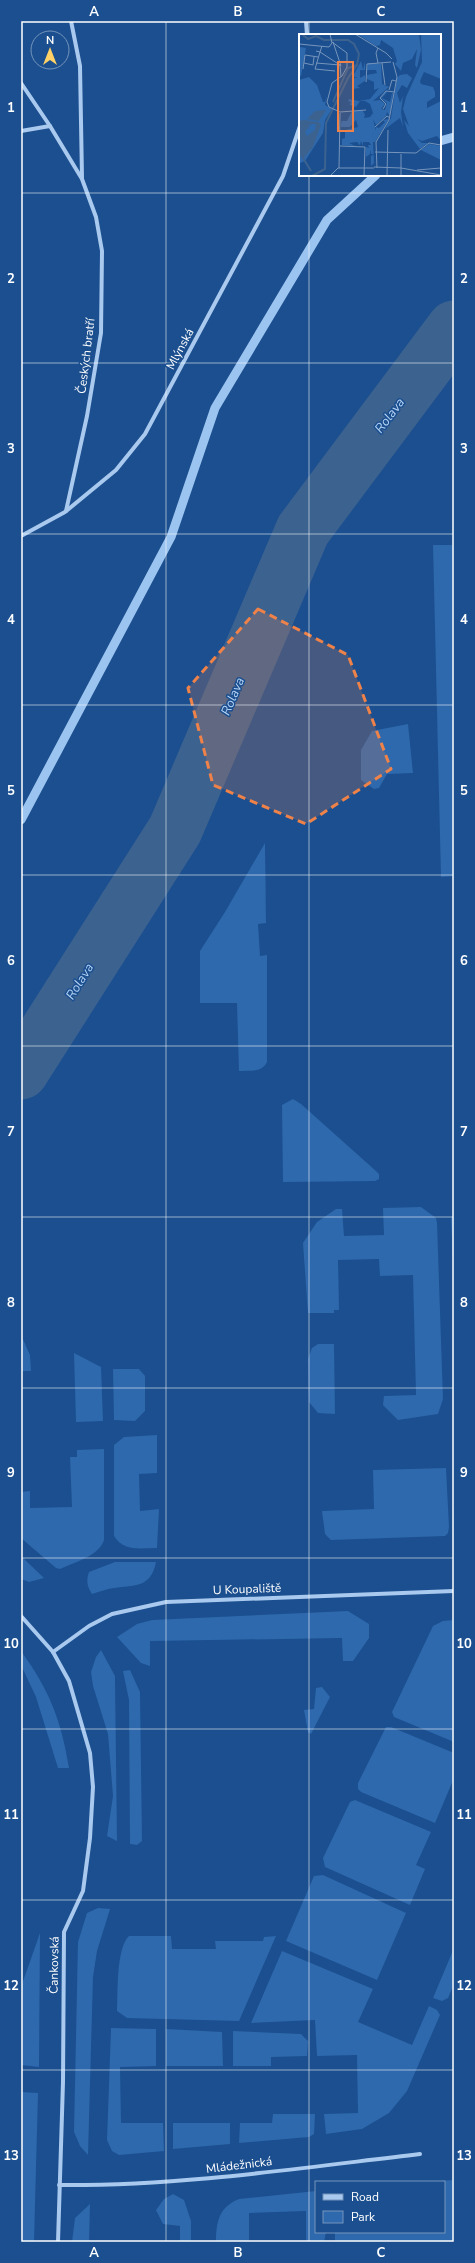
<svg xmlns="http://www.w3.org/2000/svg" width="475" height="2263" font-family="'Nunito Sans',sans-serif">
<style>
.green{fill:#2e69ad}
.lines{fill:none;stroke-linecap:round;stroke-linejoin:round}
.stream{stroke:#9cc4f0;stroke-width:9}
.river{stroke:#3c6290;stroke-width:55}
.street{stroke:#a9c9ee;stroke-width:4}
.marked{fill:#ee8249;fill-opacity:0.2;stroke:#ee8249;stroke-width:3;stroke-dasharray:8 5;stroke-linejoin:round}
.grid{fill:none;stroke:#fff;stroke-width:1;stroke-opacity:0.55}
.labels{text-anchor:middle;stroke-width:3;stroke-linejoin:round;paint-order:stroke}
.street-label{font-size:12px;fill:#fff;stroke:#1b4f8f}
.water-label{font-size:13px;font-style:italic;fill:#b5d3f5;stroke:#1b4f8f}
.inset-river{fill:none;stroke:#3c6290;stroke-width:2}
.inset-road{fill:none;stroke:#7695bc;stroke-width:1}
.view{fill:#ee8249;fill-opacity:0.15;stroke:#ee8249;stroke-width:2}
.inset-edge{fill:none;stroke:#fff;stroke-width:2}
.neatline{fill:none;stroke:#fff;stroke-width:1.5}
.grid-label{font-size:13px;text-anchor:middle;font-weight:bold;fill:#fff}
</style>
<rect width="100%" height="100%" fill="#1b4f8f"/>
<g class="green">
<polygon points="433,545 454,545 454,876 441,877"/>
<polygon points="408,724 413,773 387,774 379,788 374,789 361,780 361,750 372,731"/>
<path d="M 265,843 L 266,923 L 258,924 L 260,956 L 267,955 L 267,1062 C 262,1073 250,1070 239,1071 L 237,1003 L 200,1003 L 200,951 L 225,912 Z"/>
<polygon points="293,1099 301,1104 376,1171 379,1174 379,1179 375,1181 283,1182 282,1105"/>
<polygon points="421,1207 436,1218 437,1223 443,1399 438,1414 398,1420 383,1405 384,1396 416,1395 413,1275 380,1276 379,1259 338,1260 339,1310 334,1310 334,1313 308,1313 303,1243 317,1222 336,1209 342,1209 344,1236 384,1235 383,1208"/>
<polygon points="454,1212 454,1281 451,1219"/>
<polygon points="21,1335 30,1355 31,1371 21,1371"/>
<polygon points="318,1344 334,1344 335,1414 318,1413 309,1402 308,1359 312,1348"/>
<polygon points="74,1353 101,1367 103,1421 76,1422"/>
<polygon points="113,1369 139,1369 145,1376 145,1411 135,1421 114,1420"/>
<path d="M 157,1435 L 157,1473 L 139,1474 L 140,1511 L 159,1509 L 157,1548 C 140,1548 124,1552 114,1536 L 114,1445 L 124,1437 Z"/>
<path d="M 104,1449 L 104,1540 C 99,1556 75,1562 60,1569 L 56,1568 L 21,1538 L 21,1492 L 30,1491 L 30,1508 L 72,1507 L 70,1457 L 77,1457 L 77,1450 Z"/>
<polygon points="446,1468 449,1527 448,1533 445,1536 331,1540 325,1534 322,1511 374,1509 373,1470"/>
<polygon points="21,1556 44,1578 29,1582 21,1579"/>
<path d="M 115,1562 L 156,1562 C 151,1588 135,1585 114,1588 C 106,1589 99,1592 92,1594 C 87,1587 86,1580 89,1572 Z"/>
<polygon points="348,1611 369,1624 369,1638 353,1661 343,1661 342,1638 150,1641 150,1666 141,1663 117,1637 137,1624 152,1620"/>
<polygon points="454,1620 454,1742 394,1717 392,1712 433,1626 443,1621"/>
<polygon points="101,1650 115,1676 117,1841 107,1836 113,1796 108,1734 93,1686 91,1672 96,1657"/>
<path d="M 21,1651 C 50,1691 61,1720 69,1768 L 58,1768 L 36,1697 L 21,1665 Z"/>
<polygon points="130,1670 140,1692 142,1841 137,1845 130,1844 129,1700 123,1671"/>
<polygon points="322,1687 330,1697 311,1734 308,1732 304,1710 314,1709 316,1688"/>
<polygon points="386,1727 391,1727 454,1753 454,1778 435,1823 361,1792 358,1789 358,1783"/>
<polygon points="355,1800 431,1832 416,1865 425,1869 410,1905 325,1867 323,1858 350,1802"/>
<polygon points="323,1875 406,1913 377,1980 286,1941 314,1876"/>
<polygon points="98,1908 110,1909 97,1951 93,1977 88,2155 80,2146 74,2132 78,1942 87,1913"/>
<polygon points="40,1933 39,2067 21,2065 21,1987"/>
<path d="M 129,1936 L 171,1936 L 172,1949 L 216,1949 L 215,1941 L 263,1941 L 264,1937 L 276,1936 L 239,2021 L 127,2018 L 117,2011 C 118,1993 116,1948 129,1936 Z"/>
<polygon points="454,1948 454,1984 448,1998 442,2001 433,1998"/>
<polygon points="282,1951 373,1989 358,2022 412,2045 429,2006 437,2010 440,2015 407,2091 389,2113 362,2129 326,2134 324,2114 358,2113 357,2055 317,2056 315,2020 251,2023"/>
<polygon points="111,2028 156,2029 156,2066 120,2067 121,2123 163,2123 164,2151 119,2155 112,2151 107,2140"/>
<polygon points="166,2029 222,2032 223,2066 166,2066"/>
<polygon points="233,2031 301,2034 308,2041 307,2056 271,2057 271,2066 233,2066"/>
<polygon points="21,2092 38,2093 34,2242 21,2242"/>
<polygon points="273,2114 315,2114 314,2134 309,2137 239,2143 240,2123 272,2123"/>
<polygon points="173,2123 230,2123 230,2144 173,2149"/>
<polygon points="454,2180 454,2242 335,2242 335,2232 444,2232 444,2182 422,2182"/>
<path d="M 316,2191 L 316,2232 L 326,2232 L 324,2242 L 306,2242 L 306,2211 L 249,2213 L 249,2242 L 216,2242 C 216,2222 219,2207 239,2199 Z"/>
<polygon points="173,2194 184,2200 191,2221 191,2242 180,2242 180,2226 163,2224 156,2210 164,2199"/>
<polygon points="90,2204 89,2242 72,2242 75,2218"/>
</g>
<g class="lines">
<g class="stream">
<polyline points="440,141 454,137"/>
<polyline points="21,820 171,537 215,408 327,220 376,175"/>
</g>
<polyline class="river" points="21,1072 175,830 303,530 454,328"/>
<g class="street">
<polyline points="71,21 80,66 82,178"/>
<polyline points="306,21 307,35"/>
<polyline points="21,83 50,126 82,179 96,217 102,251 101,333 87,416 66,511"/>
<polyline points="21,131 50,126"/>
<polyline points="21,536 65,512 116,470 145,434 283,176 300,126"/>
<polyline points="21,1616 53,1652 69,1681 90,1753 93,1787 90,1838 83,1891 64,1932 63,2082 58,2242"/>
<polyline points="53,1652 89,1626 112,1614 166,1602 454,1591"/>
<path d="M 59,2185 C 181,2186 300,2168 420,2154"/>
</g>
</g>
<path class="marked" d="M 258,609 L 348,655 L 391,769 L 306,824 L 213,785 L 188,688 Z"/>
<path class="grid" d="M 166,21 L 166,2242M 309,21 L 309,35M 309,175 L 309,2242M 21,193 L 454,193M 21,363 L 454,363M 21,534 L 454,534M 21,705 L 454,705M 21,875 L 454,875M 21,1046 L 454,1046M 21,1217 L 454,1217M 21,1388 L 454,1388M 21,1558 L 454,1558M 21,1729 L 454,1729M 21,1900 L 454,1900M 21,2070 L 454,2070"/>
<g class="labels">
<g class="street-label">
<text transform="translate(180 349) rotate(-62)" y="4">Mlýnská</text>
<text transform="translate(86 356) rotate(-83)" y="4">Českých bratří</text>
<text transform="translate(247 1589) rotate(-2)" y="4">U Koupaliště</text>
<text transform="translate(54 1965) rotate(-89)" y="4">Čankovská</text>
<text transform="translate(239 2165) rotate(-7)" y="4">Mládežnická</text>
</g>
<g class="water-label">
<text transform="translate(389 415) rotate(-53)" y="5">Rolava</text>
<text transform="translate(232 696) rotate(-67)" y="5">Rolava</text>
<text transform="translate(79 981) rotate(-58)" y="5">Rolava</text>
</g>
</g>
<g transform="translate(299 34)">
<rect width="142" height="142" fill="#1b4f8f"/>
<path d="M 58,0 L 120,0 L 122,16 L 118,34 L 116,31 L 118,15 L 113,25 L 104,29 L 102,37 L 96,30 L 98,27 L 94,14 L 82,6 L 81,11 L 77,12 ZM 122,0 L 142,0 L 142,45 L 125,38 L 121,47 L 122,50 L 134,53 L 136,58 L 136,63 L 128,68 L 128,74 L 142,67 L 142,107 L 138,102 L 123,107 L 118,105 L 123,109 L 129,109 L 121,115 L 109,99 L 105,86 L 110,92 L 104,75 L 107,63 L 123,28 ZM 1,13 L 7,14 L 2,42 L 0,42 ZM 62,27 L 64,36 L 66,28 L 66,36 L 61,36 L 61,44 L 66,41 L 66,47 L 58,52 L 61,54 L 53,55 L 53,44 L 58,44 L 54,42 ZM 69,29 L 82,30 L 83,50 L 90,53 L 74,67 L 81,66 L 86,70 L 82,75 L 86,76 L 88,69 L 82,64 L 86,58 L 89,57 L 83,64 L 91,68 L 93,59 L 90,58 L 94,59 L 91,82 L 88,78 L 87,82 L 77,91 L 74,85 L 77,97 L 77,93 L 80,94 L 86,88 L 84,86 L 90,85 L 76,108 L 74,108 L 75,129 L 72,132 L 72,122 L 75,120 L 72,120 L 72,115 L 71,120 L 67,123 L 67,113 L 70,114 L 69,111 L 72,111 L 70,108 L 64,108 L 64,112 L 62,107 L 61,111 L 58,108 L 50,109 L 56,112 L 43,111 L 43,105 L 46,104 L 46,96 L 59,93 L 57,86 L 51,93 L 42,93 L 42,86 L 43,90 L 43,87 L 48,87 L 53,77 L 64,77 L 66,81 L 65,84 L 71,83 L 74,79 L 71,70 L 66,67 L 61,67 L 57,73 L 51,71 L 52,67 L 49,68 L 50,65 L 60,67 L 71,65 L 80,54 L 75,56 L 75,48 L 68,45 L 68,41 L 78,39 L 77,36 L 68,36 ZM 108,40 L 113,44 L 108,54 L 103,51 L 98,59 L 101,69 L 104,62 L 102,78 L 104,93 L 101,84 L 86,95 L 92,84 L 98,44 L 101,41 ZM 10,43 L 18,51 L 24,68 L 26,68 L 28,61 L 26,71 L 33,75 L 26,86 L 24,99 L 6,127 L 1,129 L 0,46 ZM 130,110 L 142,112 L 142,126 L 122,116 Z" fill="#2e69ad"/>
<path d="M 27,76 L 20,87 L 8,85 L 16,77 ZM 5,86 L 20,88 L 22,91 L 14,113 L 4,125 L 0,121 L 0,87 ZM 12,90 L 17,90 L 16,96 L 8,102 L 6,98 Z" fill="#3c6290" fill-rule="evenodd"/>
<path class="inset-river" d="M 3,0 L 9,5 L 17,2 L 25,6 L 49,6 L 55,10 L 60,20 L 58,31 L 49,44 L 27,89 L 26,135 L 13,142M 34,68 L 49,34 L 58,31M 4,124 L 12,137"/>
<path class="inset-road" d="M 56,0 L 87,19 L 93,25M 33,8 L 48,19 L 48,33 L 43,42 L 33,49 L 28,68 L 30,73 L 41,78M 34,8 L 42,32M 0,10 L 30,13 L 33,9 L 31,0M 23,12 L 21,18 L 41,31 L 42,43M 17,17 L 21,18 L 16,35 L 36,37M 5,29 L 14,31 L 15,23M 17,29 L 41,31M 79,29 L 77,19 L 79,14M 83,29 L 86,51M 4,35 L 6,21 L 19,23M 67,48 L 68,30 L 92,28M 90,56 L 93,46 L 97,47M 84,75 L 87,70 L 81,64 L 87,57 L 96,58M 41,78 L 67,76M 76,93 L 88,82 L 91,84M 41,112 L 66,113 L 65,142M 76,118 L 117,119 L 130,109 L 142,111M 75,133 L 102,134 L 142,141M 40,134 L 41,79M 78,134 L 77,108 L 90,86 L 98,43 L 94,28M 118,136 L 142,134M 31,142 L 39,134 L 75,134M 88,142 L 89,96M 102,142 L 102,120"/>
<path class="view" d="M 39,28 L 54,28 L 54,97 L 39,97 Z"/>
<rect width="142" height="142" class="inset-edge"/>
</g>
<rect width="475" height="2263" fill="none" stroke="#1b4f8f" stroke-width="44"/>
<rect x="315" y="2181" width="130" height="52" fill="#1b4f8f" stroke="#7695bc"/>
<rect x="323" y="2194" width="20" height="6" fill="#a9c9ee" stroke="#7695bc"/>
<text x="351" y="2201" font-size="12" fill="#ffffff">Road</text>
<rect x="323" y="2211" width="20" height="12" fill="#2e69ad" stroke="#7695bc"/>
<text x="351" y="2221" font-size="12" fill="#ffffff">Park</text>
<g transform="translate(50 50)"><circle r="19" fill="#1b4f8f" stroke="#7695bc"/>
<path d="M0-3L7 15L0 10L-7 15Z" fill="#ffd166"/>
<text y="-6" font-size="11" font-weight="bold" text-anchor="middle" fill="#ffffff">N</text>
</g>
<rect x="22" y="22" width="431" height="2219" class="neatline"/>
<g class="grid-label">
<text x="94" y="16">A</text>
<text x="238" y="16">B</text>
<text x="381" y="16">C</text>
<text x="11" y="112">1</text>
<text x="464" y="112">1</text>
<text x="11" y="283">2</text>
<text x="464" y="283">2</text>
<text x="11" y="453">3</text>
<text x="464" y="453">3</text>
<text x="11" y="624">4</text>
<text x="464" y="624">4</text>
<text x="11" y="795">5</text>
<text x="464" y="795">5</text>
<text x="11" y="965">6</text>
<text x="464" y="965">6</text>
<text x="11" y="1136">7</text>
<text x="464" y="1136">7</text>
<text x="11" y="1307">8</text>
<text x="464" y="1307">8</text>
<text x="11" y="1477">9</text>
<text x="464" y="1477">9</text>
<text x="11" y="1648">10</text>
<text x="464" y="1648">10</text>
<text x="11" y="1819">11</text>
<text x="464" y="1819">11</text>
<text x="11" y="1990">12</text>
<text x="464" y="1990">12</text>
<text x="11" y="2160">13</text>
<text x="464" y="2160">13</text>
<text x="94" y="2257">A</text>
<text x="238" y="2257">B</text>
<text x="381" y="2257">C</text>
</g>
</svg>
